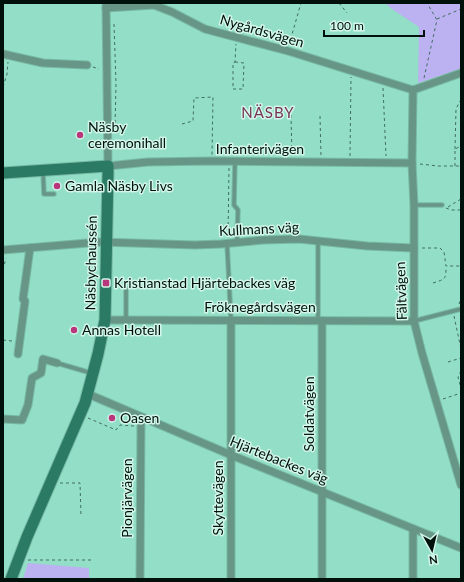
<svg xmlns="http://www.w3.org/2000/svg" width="464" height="582" font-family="Lato,sans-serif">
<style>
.green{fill:#bcb1f1}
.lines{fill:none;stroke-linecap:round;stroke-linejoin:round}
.lane-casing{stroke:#78b9a4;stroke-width:5.5}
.street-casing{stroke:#78b9a4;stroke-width:9}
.secondary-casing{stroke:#78b9a4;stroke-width:13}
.path{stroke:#426e60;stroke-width:1;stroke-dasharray:3 3;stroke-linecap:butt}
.lane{stroke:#679586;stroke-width:3.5}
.street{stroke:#679586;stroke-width:7}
.secondary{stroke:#2a7a64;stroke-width:11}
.poi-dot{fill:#b9357c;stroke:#d2f6e9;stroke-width:1.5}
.labels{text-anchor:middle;stroke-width:3;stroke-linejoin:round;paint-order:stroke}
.street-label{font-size:14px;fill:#00110b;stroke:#d2f6e9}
.poi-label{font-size:14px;fill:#00110b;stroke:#d2f6e9;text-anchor:start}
.neighbourhood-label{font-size:15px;letter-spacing:1px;fill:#763454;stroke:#d2f6e9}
</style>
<rect width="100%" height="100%" fill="#92dec6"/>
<g class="green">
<polygon points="385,3 461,3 461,69 418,83 419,27 392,9"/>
<polygon points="28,563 89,568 89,579 23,579"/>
</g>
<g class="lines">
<defs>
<g id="lane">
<polyline points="235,162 234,205 238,210 237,242"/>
<polyline points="43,171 44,194 54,194"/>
<polyline points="414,205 442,205"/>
<polyline points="318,240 318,321"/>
<polyline points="227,243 231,320"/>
<polyline points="126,289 126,320"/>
<polyline points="414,321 461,309"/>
<polyline points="57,363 91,373"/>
</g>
<g id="street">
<polyline points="106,3 108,166 148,162 212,161 412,163"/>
<polyline points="106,8 154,5 172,12 205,29 288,51 413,90"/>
<polyline points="3,54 43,63 87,65"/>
<polyline points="413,90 412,163 414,205 414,321 422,353 461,485"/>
<polyline points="413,90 461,73"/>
<polyline points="3,250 100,242 195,245 221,244 263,240 299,239 367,246 413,248"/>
<polyline points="105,320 414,321"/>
<polyline points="231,321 231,579"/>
<polyline points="18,354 25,301 23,299 30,248"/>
<polyline points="88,394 231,455 461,548"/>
<polyline points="3,419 22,420 28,405 32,378 41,373 43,359 57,363"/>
<polyline points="413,529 413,579"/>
<polyline points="140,579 141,417"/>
<polyline points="322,579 322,321"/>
</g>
<polyline id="secondary" points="3,173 108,166 108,172 105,320 98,354 85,403 27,537 11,579"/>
</defs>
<use href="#lane" class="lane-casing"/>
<use href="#street" class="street-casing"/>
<use href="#secondary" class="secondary-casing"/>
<g class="path">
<polyline points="339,3 347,13"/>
<polyline points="437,19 461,9"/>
<polyline points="114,24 116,84 115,128"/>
<polyline points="289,45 301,3"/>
<polyline points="235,62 244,63 243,89 233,89 233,63 235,62 236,44"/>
<polyline points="93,67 99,69"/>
<polyline points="424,78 437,20 427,3"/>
<polyline points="3,87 7,74 8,62"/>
<polyline points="383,88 386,156"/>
<polyline points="291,115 292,156"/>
<polyline points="320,116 321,156"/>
<polyline points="182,124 193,121 194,98 213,97 212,155"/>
<polyline points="455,149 456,109 460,101"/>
<polyline points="350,156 351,77"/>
<polyline points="420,164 438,166 461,166"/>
<polyline points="455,166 455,149 461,146"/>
<polyline points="448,207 461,199"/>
<polyline points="446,208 451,210 461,210"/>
<polyline points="228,237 229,168"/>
<polyline points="422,248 440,248 444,252 446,266 461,266"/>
<polyline points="3,270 6,258"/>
<path d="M 433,283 C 445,279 446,280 446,267"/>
<polyline points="459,304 461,299"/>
<polyline points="454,316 461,349"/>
<polyline points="3,340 12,341"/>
<polyline points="448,362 461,358"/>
<polyline points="461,371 458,377 461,388"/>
<polyline points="443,399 461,393"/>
<polyline points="88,418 116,430 120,425 134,426"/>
<polyline points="60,483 80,483 81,516"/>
<polyline points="28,560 92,560"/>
</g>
<use href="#lane" class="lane"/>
<use href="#street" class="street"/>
<use href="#secondary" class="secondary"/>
</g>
<g class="poi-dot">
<circle cx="80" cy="135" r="4"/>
<circle cx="57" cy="186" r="4"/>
<rect x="102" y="279" width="8" height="8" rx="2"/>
<circle cx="74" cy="330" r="4"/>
<circle cx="112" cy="418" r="4"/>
</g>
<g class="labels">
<g class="street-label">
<text transform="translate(262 31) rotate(16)" y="5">Nygårdsvägen</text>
<text x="260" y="154">Infanterivägen</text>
<text transform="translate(259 229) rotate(-3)" y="5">Kullmans väg</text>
<text transform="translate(91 263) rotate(-89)" y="5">Näsbychaussén</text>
<text transform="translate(401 291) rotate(-92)" y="5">Fältvägen</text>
<text x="260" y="312">Fröknegårdsvägen</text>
<text transform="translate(309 414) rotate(-90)" y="5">Soldatvägen</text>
<text transform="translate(279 460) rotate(22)" y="5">Hjärtebackes väg</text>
<text transform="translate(127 498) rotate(-90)" y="5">Pionjärvägen</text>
<text transform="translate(218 498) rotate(-90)" y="5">Skyttevägen</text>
</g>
<g class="poi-label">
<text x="88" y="132">Näsby<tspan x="88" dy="16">ceremonihall</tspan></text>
<text x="65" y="191">Gamla Näsby Livs</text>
<text x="114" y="288">Kristianstad Hjärtebackes väg</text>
<text x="82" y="335">Annas Hotell</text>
<text x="120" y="423">Oasen</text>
</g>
<g class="neighbourhood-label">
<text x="268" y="118">NÄSBY</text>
</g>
</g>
<rect width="464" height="582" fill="none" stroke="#00110b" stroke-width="8"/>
<g transform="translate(432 550) rotate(172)" stroke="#d2f6e9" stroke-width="3" paint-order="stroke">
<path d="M0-3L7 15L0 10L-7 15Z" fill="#00110b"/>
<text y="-6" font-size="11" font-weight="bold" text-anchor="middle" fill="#00110b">N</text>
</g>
<path d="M324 30v6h100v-6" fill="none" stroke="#00110b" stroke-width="2"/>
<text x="330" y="30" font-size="12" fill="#00110b" stroke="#d2f6e9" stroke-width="3" paint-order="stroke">100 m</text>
</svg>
